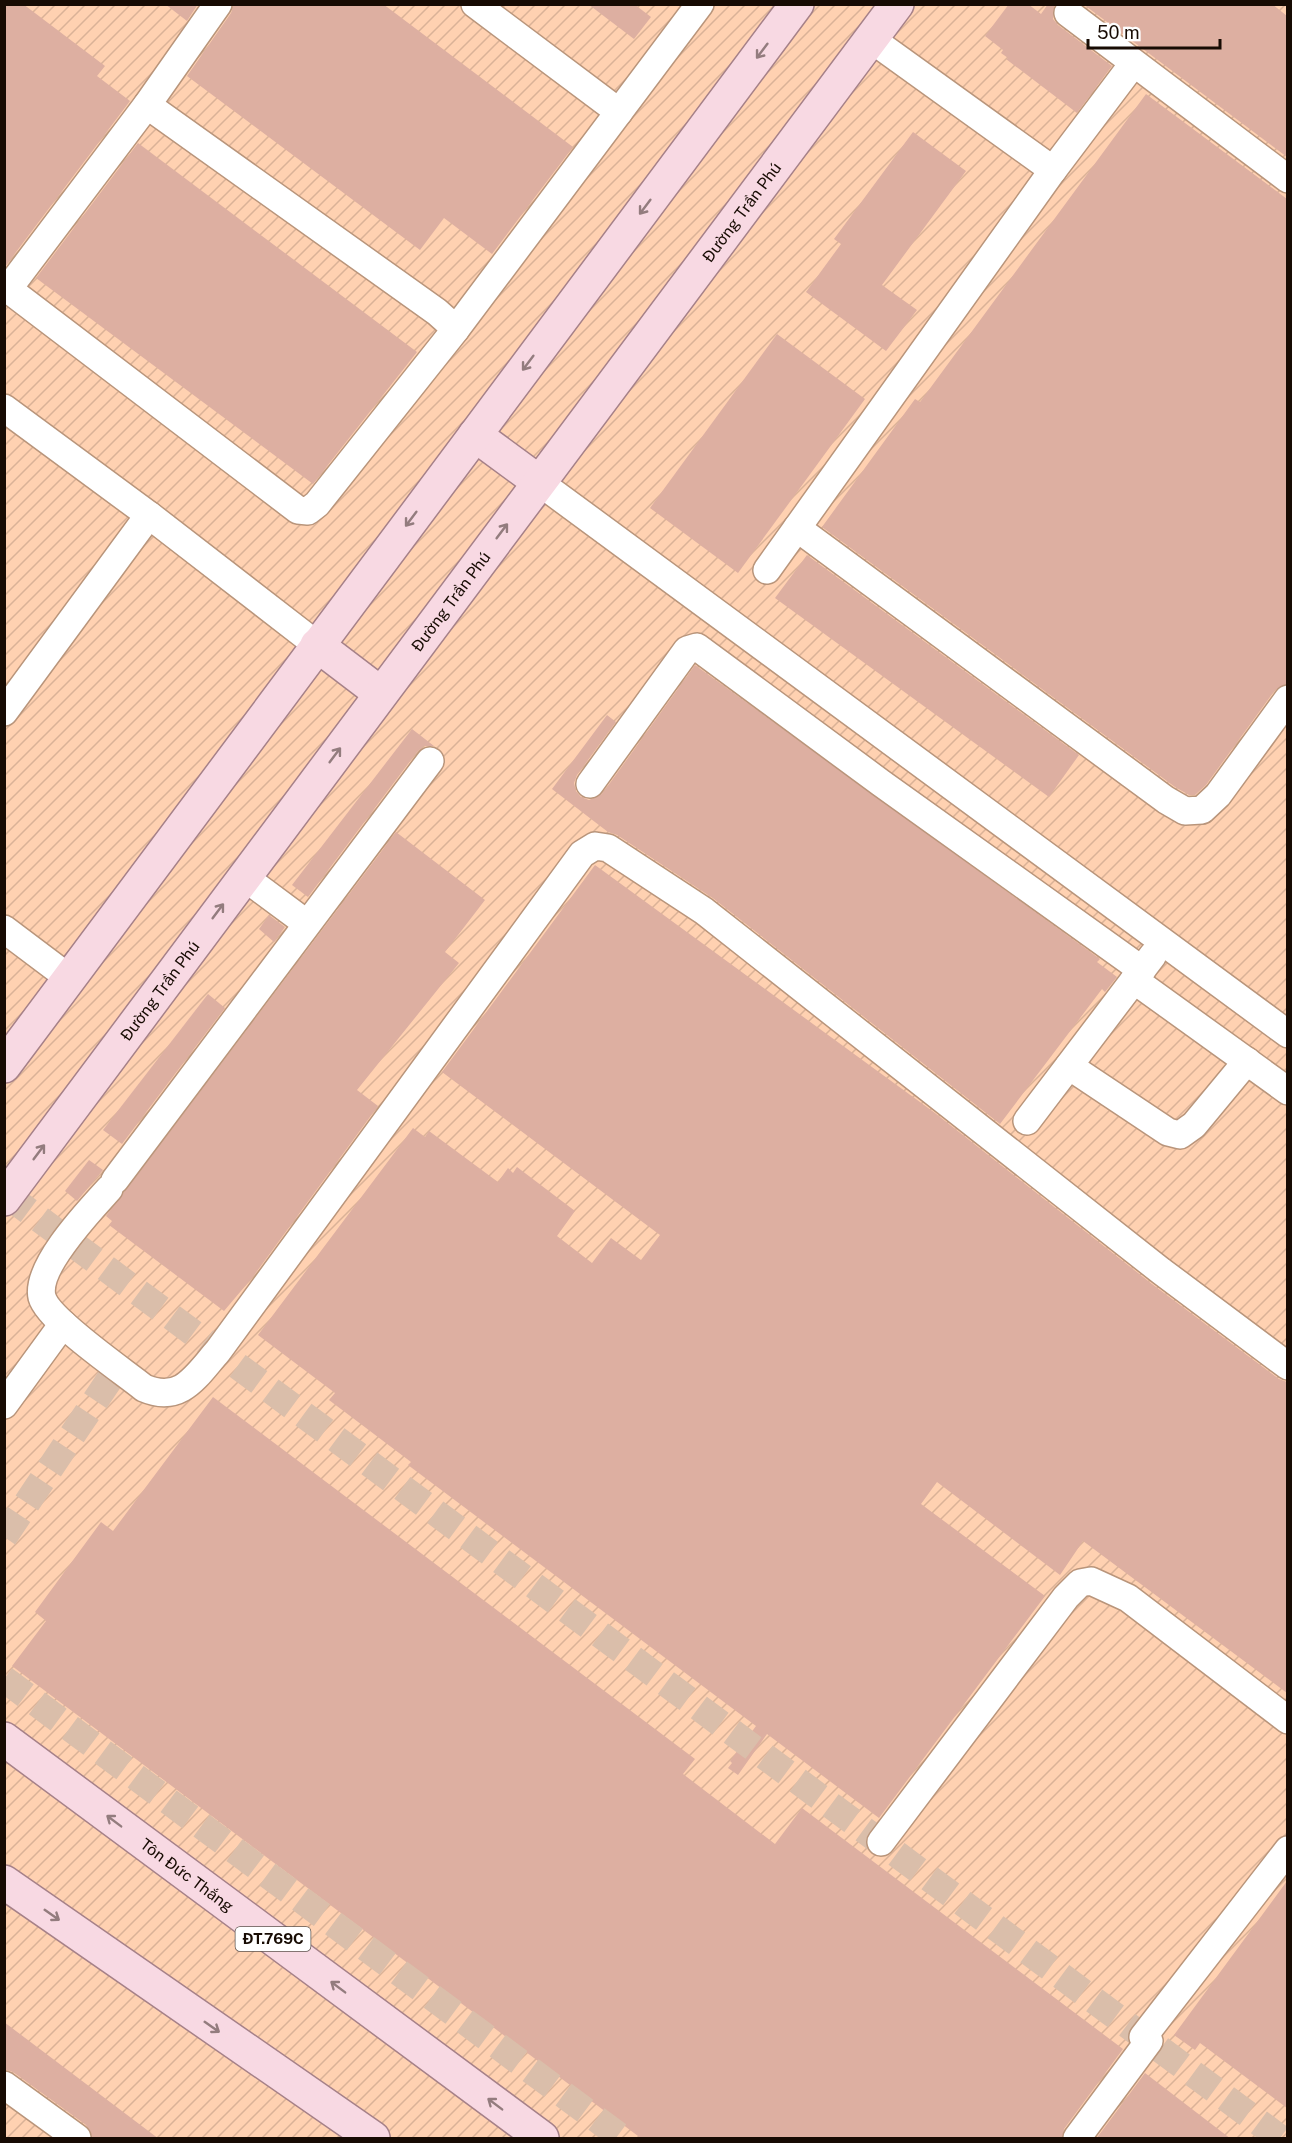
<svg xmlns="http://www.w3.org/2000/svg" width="1292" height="2143" font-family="'Public Sans',sans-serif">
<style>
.industrial{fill:url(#industrial-furrows)}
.building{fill:#ddafa1}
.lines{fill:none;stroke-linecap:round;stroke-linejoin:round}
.minor-tunnel{stroke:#dabeaa;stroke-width:27;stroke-dasharray:27 14;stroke-linecap:butt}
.minor-casing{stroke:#b9957b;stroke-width:30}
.major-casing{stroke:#a68188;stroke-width:36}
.minor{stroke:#fff;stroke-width:27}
.major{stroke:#f8d9e3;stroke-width:33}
.oneway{stroke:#937c7e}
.labels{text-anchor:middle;stroke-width:4.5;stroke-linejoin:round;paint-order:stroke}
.shield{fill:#fff;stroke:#5d544f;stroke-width:1.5}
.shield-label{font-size:15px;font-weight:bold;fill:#170b03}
.street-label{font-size:16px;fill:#170b03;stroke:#fff}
</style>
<defs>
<pattern id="industrial-furrows" width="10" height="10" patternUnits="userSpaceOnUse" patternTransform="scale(1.5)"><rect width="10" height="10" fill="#ffd1b1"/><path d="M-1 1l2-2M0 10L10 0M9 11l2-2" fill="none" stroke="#dab297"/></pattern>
</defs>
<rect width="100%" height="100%" fill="#fddec8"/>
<rect class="industrial" x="5" y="5" width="1282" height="2133"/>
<g class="building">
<polygon points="4,4 23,4 105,66 97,76 130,101 4,268"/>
<polygon points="165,4 198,4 187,21"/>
<polygon points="234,4 383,4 573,147 492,254 444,218 420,250 187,76 231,13"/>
<polygon points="588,4 634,4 651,17 634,39"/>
<polygon points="1009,4 1028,4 1041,14 1048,4 1055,4 1053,19 1058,25 1112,66 1077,113 1006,59 1008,58 1001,53 1003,50 985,36"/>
<polygon points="1083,4 1272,4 1287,16 1287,157"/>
<polygon points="1146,94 1287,199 1287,684 1275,690 1206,785 1195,795 1189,795 1175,787 822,527 915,399 920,402"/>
<polygon points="913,132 966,171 882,285 917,310 886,351 806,292 841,244 834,239"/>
<polygon points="138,143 417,352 313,484 36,278"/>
<polygon points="777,334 865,399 738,573 650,508"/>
<polygon points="807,555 1079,755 1049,797 775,598"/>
<polygon points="695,665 1100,959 1097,962 1117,977 1105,992 1102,989 1000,1124 714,899 617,835 608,832 552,789 607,715 616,722 577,775 574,783 576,791 581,797 589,800 602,794"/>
<polygon points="412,729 434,746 424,746 417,752 308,897 292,885"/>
<polygon points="396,832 485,900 445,952 459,963 357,1090 378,1106 252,1278 224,1311 109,1225 112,1221 106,1216"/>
<polygon points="595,865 935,1113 1152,1284 1279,1379 1287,1382 1287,1693 1083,1541 1060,1575 937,1482 921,1504 1045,1596 879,1818 767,1734 738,1775 728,1768 732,1763 730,1761 756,1726 408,1465 411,1462 329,1400 335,1393 258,1335 413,1128 425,1137 429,1131 498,1182 508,1168 513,1173 517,1167 575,1211 557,1236 592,1263 611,1238 641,1260 660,1235 442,1072"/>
<polygon points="269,915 285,927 274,942 259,929"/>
<polygon points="208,994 225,1008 122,1144 103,1130"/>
<polygon points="89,1160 103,1170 77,1201 65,1191"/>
<polygon points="213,1397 695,1759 683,1774 775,1844 802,1808 1123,2049 1064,2129 1062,2139 642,2139 12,1666 46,1621 35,1612 101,1522 113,1531"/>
<polygon points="1287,1881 1287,2108 1200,2043 1195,2050 1174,2035"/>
<polygon points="4,2022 159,2139 93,2139 86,2125 13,2072 4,2069"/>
<polygon points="1145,2073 1231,2139 1096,2139"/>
</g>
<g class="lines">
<g class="minor-tunnel">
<polyline points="7,1195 1280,2138"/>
<polyline points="4,1537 118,1367"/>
<polyline points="4,1679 622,2138"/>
</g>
<defs>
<g id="minor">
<polyline points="475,4 619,112"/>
<polyline points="1068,13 1288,179"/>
<polyline points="871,39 1053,170"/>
<polyline points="4,286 298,510 308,511 317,504 456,329 437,312 147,105"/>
<polyline points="8,289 147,105 218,4"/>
<polyline points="456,329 700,4"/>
<polyline points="4,408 149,515 317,645"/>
<polyline points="539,482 1288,1034"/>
<polyline points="797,528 1166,800 1185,811 1202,810 1218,795 1288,699"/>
<polyline points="767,570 1053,170 1133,64"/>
<polyline points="4,712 149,515"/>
<polyline points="590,784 687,650 697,647 881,783 1142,970"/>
<polyline points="244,877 306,923"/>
<polyline points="4,929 69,978"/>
<polyline points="1134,980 1288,1091"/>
<polyline points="1069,1066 1168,1132 1180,1135 1194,1125 1247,1061"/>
<polyline points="1027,1121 1153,955"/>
<polyline points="115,1180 430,761"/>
<path d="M 109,1189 C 90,1210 35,1267 42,1297 C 48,1320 123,1371 144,1388 C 181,1404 196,1376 218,1351 L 582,854 L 595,846 L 608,848 L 704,911 L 1161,1271 L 1288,1366"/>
<polyline points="4,1405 63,1324"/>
<polyline points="881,1842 1066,1597 1080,1583 1091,1581 1128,1598 1288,1720"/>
<polyline points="1143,2037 1288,1850"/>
<polyline points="4,2085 77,2138"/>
<polyline points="1077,2138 1149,2041"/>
</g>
<g id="major">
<polyline points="475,435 539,482"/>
<polyline points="317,645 380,693"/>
<polyline points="4,1066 797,4"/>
<path id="s1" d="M 4,1199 L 897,4"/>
<path id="s2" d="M 4,1739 L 542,2138"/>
<polyline points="4,1882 373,2138"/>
</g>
</defs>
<use href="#minor" class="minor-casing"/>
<use href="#major" class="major-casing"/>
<use href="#minor" class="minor"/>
<use href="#major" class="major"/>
</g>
<defs><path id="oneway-shaft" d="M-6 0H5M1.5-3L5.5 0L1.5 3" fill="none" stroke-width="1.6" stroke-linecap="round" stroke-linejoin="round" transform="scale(1.5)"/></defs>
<g class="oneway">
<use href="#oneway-shaft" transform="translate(762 51) rotate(127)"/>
<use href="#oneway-shaft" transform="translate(645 207) rotate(127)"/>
<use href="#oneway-shaft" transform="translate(528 363) rotate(127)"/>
<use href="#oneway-shaft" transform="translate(411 519) rotate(127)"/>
<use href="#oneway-shaft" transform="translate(502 531) rotate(-53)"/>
<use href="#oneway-shaft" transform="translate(335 755) rotate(-53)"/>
<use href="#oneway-shaft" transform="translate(218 911) rotate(-53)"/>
<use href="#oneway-shaft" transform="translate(39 1152) rotate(-53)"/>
<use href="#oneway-shaft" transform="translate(114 1821) rotate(-143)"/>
<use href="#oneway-shaft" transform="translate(52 1915) rotate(35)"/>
<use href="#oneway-shaft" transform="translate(338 1987) rotate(-143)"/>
<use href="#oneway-shaft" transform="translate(212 2027) rotate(35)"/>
<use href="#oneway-shaft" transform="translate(495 2104) rotate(-143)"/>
</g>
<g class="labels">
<rect class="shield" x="235.5" y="1927" width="75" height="24" rx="4.5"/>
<g class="shield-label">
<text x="273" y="1944">ĐT.769C</text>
</g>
<g class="street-label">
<text dy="6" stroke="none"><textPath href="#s1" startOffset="1232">Đường Trần Phú</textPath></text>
<text dy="6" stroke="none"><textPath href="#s1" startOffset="746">Đường Trần Phú</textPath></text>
<text dy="6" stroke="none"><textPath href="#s1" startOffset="260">Đường Trần Phú</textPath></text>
<text dy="6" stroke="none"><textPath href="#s2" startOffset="228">Tôn Đức Thắng</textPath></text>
</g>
</g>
<rect width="1292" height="2143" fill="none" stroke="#170b03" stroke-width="12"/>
<path d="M1088 39v9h132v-9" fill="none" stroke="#170b03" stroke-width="3"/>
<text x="1097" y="39" font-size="18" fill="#170b03" stroke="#ffffff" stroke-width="4.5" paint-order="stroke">50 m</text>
</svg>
